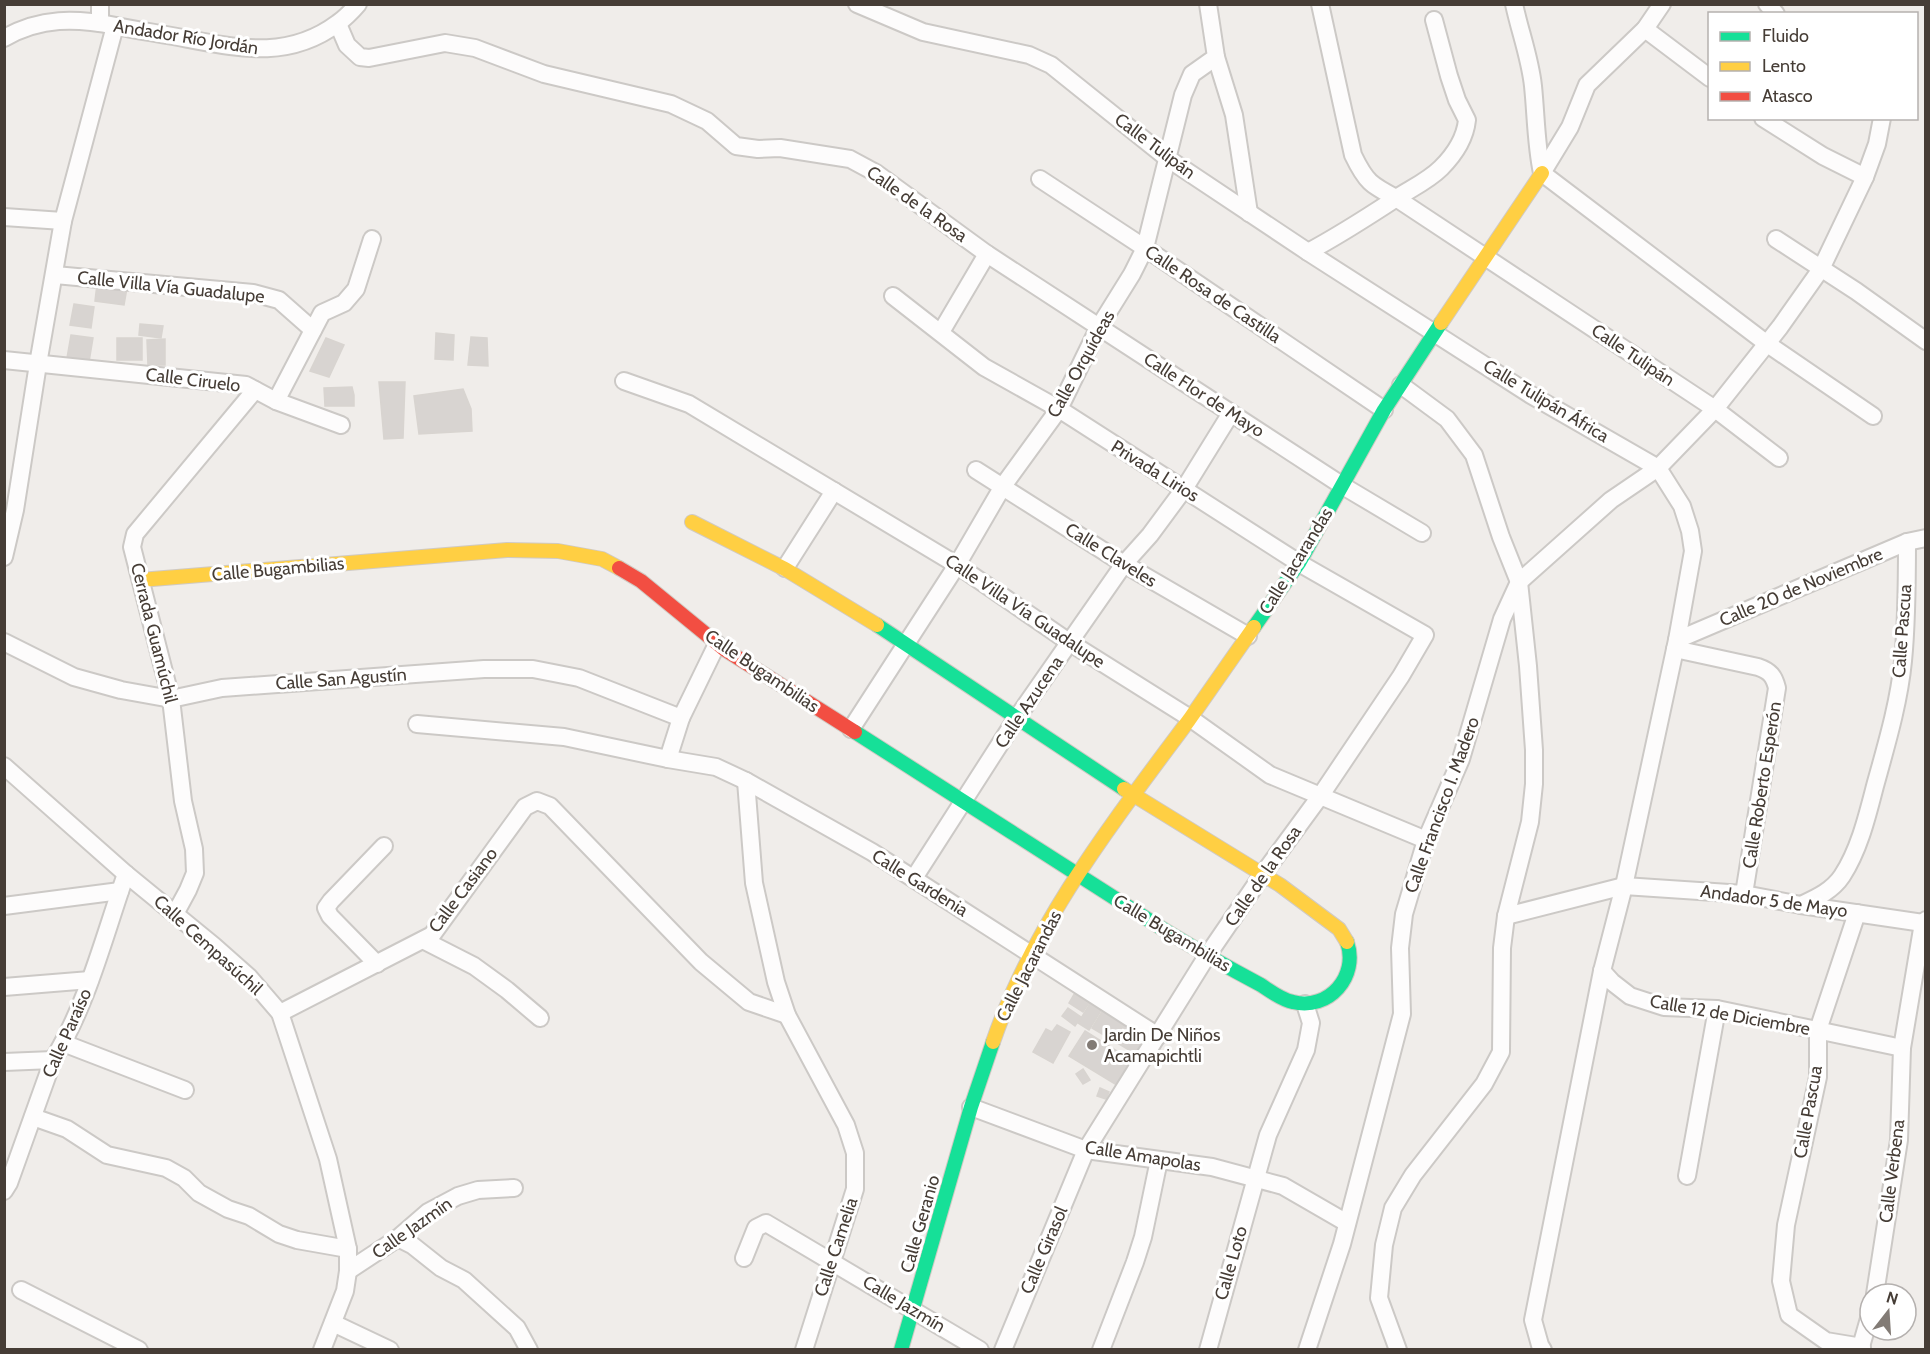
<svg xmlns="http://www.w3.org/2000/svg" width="1930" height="1354" font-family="Cabin,sans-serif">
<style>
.building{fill:#d8d4d1;stroke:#d8d4d0;stroke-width:1.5}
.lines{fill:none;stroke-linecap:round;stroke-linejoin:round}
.street-casing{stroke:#ccc9c6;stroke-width:20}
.fast-casing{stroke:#d0cac3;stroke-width:16}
.slow-casing{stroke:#d0cac3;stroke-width:16}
.jam-casing{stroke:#d0cac3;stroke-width:16}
.street{stroke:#fdfcfc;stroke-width:16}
.fast{stroke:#16e098;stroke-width:14}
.slow{stroke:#ffcf43;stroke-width:14}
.jam{stroke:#f24e42;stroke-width:14}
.poi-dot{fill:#827b75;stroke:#fff;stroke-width:2}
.labels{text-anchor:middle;stroke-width:6;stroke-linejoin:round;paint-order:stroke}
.street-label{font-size:18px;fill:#463d36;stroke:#fff}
.poi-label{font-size:18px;fill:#463d36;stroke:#fff;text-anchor:start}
</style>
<rect width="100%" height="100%" fill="#f0edea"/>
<g class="building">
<polygon points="97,284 127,288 124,305 95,301"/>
<polygon points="74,304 94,307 91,328 70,325"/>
<polygon points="140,324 163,326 161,338 139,335"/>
<polygon points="436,333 454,335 453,360 435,359"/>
<polygon points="71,335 93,338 89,362 67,358"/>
<polygon points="471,337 487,338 488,366 468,365"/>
<rect x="117" y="338" width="25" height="22"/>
<polygon points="326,338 344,345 329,377 310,371"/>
<polygon points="165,339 165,365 148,365 147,340"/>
<polygon points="379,382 405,382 403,438 384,439"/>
<polygon points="352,387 354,395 354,406 325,406 324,388"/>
<polygon points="463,389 471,409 472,431 419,434 414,396"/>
<polygon points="1076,991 1091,1000 1083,1012 1069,1003"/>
<polygon points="1091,1002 1102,1009 1089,1030 1078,1023"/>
<polygon points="1068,1008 1081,1017 1075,1026 1062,1016"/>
<polygon points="1103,1010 1149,1038 1139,1056 1092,1028"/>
<polygon points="1057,1025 1070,1032 1053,1063 1033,1052 1046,1029 1052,1032"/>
<polygon points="1085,1031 1136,1063 1120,1087 1069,1056"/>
<polygon points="1083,1069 1090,1080 1083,1084 1076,1074"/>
<polygon points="1100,1088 1109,1092 1106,1099 1097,1096"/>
</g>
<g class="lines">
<defs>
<g id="street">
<polyline points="100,4 100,23"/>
<polyline points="857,4 923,32 1029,55 1051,65 1167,158 1308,252 1531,395 1658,468 1682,506 1690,531 1693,551 1677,640 1624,886 1602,971 1533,1320 1540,1345 1543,1350"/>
<path d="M 1320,4 L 1353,155 C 1366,182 1371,185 1396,198 L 1715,409 L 1779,458"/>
<path d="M 1514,4 C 1520,32 1530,58 1533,86 C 1536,115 1536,145 1542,173 L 1766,343 L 1873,416"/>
<polyline points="1767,4 1776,14"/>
<polyline points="338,24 347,45 360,57 369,58 445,43 475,48 544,74 671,104 707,121 736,146 758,149 780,148 850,159 876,173 987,254 1099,327 1343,486 1422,533"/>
<polyline points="1645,29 1710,78"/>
<path d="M 4,38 C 41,17 76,18 116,26 C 140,31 164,34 188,39 C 242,49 290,59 338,23 C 345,18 352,11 358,4"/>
<polyline points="1216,57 1234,115 1249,213"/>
<polyline points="1763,118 1823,156 1865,177"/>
<polyline points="1542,173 1570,127 1587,85 1645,29 1662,4"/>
<polyline points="1040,179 1145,248 1384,410"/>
<polyline points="4,217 63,221"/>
<polyline points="1776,239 1856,291 1926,341"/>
<path d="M 1308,252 C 1338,236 1366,218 1395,199 C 1410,189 1428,181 1441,168 C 1454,155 1465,139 1467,120 L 1457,100 L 1449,76 L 1434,20"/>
<polyline points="55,275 253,293 279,300 313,330"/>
<polyline points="893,296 984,367 1059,409 1299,563 1425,635 1401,676 1321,795 1263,874 1207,956 1086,1150 1003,1350"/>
<polyline points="941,332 987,254"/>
<polyline points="4,360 246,385 276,401 341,425"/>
<polyline points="624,381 689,404 957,565 1069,642 1190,718 1270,775 1426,840"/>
<polyline points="276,401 322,313 344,303 356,289 372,239"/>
<polyline points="976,470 1124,564 1248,636"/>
<polyline points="4,557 15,510 38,364 63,221 115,26"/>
<polyline points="785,568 834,491"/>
<polyline points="1677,640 1907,542 1926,538"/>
<polyline points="4,642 74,677 121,690 171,699 222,688 484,669 533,669 579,678 681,718"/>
<path d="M 1675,649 L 1758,667 C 1770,671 1774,676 1777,688 L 1744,894"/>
<polyline points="417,724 564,737 668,759 716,767 746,781 872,852 1158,1036"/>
<polyline points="851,729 957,565 1003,486 1059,409 1099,327 1132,274 1145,248 1183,95 1192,74 1216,57 1208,4"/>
<polyline points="668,759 681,718 717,644"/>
<polyline points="4,766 126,874 214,946 249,977 280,1013 328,1159 348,1249 348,1271 345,1291 322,1350"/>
<polyline points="746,781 754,883 776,982 787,1015 846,1125 855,1153 855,1189 804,1350"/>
<polyline points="914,878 1016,719 1124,564 1150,535 1184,489 1231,413"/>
<path d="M 1801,905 C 1816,898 1832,891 1842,876 C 1859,850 1867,817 1875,786 C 1886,746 1899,703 1903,661 C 1907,621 1907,582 1907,542"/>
<polyline points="4,906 120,891"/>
<polyline points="1857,913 1818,1030 1818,1077 1786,1225 1781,1281 1789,1315 1826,1341 1862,1347"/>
<polyline points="175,914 188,890 195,873 194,849 183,801 171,699 132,547 135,534 255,390"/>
<polyline points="1506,916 1624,886 1744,894 1801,905 1923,923"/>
<polyline points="423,940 474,966 507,990 540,1018"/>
<polyline points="377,964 330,916 326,908 331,901 384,846"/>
<polyline points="1602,971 1612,982 1630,996 1664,1007 1717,1009 1902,1048"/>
<polyline points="4,987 90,980"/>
<polyline points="280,1013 432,935 525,807 537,801 550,806 701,962 749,1002 787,1015"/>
<polyline points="63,1043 185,1090"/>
<polyline points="4,1062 53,1060"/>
<polyline points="971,1107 1086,1150 1212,1167 1283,1186 1347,1223"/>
<polyline points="33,1117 67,1129 107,1155 166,1168 184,1178 199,1193 228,1209 249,1216 279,1234 297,1240 348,1249"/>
<polyline points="1687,1176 1717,1009"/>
<path d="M 4,1191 L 9,1183 L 53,1060 C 88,1003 104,936 126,874"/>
<polyline points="398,1238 412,1245 441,1268 464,1280 517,1328 529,1350"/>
<polyline points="744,1258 756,1228 766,1223 980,1350"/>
<polyline points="348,1271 398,1238 428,1212 458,1196 478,1190 514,1188"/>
<polyline points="21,1290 139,1350"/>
<polyline points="1875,1294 1899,1140 1902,1048 1923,923 1926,920"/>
<polyline points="333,1323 390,1350"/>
<polyline points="1101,1350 1135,1262 1143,1237 1159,1160"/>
<polyline points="1208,1350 1268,1135 1306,1050 1311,1023 1305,1004"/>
<polyline points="1307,1350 1342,1244 1402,1014 1400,948 1404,914 1426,840 1461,759 1502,619 1519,582 1611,500 1658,468 1715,409 1780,327 1821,269 1865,177 1877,144 1882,118"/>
<polyline points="1398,1350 1379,1298 1384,1245 1393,1208 1413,1175 1484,1084 1501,1052 1502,948 1506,916 1530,822 1534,784 1534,750 1528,666 1519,582 1501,537 1474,455 1447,419 1401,385"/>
<polyline points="1860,1350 1870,1315"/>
</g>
<g id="fast">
<polyline points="877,625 1124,789"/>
<polyline points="1254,627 1299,563 1384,410 1441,323"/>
<path d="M 855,732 C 959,798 1062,865 1166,931 C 1197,950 1229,968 1261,985 C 1270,991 1282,1000 1293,1002 C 1329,1011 1359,976 1347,942"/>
<polyline points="901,1350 971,1107 993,1042"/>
</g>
<g id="slow">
<polyline points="1441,323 1542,173"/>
<polyline points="692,522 785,569 877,625"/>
<polyline points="140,580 507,550 558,551 602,559 619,568"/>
<polyline points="1124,789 1280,885 1339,929 1347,942"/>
<path d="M 993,1042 C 1034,922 1114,821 1189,720 C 1211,689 1232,658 1254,627"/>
</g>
<polyline id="jam" points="619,568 641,581 724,649 855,732"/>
</defs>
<use href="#street" class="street-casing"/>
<use href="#fast" class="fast-casing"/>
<use href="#slow" class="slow-casing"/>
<use href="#jam" class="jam-casing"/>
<use href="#street" class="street"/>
<use href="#fast" class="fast"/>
<use href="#slow" class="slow"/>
<use href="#jam" class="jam"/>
</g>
<circle class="poi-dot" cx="1092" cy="1045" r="6"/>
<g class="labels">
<g class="street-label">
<text transform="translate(186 37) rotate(9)" y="6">Andador Río Jordán</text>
<text transform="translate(1155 146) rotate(37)" y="6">Calle Tulipán</text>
<text transform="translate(917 204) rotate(35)" y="6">Calle de la Rosa</text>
<text transform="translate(171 287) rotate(6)" y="6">Calle Villa Vía Guadalupe</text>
<text transform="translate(1213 294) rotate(34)" y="6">Calle Rosa de Castilla</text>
<text transform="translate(1633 355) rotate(34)" y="6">Calle Tulipán</text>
<text transform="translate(1081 364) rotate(-61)" y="6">Calle Orquídeas</text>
<text transform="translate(193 380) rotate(7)" y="6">Calle Ciruelo</text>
<text transform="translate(1204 395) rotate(33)" y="6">Calle Flor de Mayo</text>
<text transform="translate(1546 401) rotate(31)" y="6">Calle Tulipán África</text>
<text transform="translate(1155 471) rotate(32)" y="6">Privada Lirios</text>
<text transform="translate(1111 555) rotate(32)" y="6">Calle Claveles</text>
<text transform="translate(1296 561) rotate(-58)" y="6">Calle Jacarandas</text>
<text transform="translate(278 569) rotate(-5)" y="6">Calle Bugambilias</text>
<text transform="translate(1801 587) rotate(-23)" y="6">Calle 20 de Noviembre</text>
<text transform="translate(1025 611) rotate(34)" y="6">Calle Villa Vía Guadalupe</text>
<text transform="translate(1902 631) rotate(-86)" y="6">Calle Pascua</text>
<text transform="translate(154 633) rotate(76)" y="6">Cerrada Guamúchil</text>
<text transform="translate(762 671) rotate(34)" y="6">Calle Bugambilias</text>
<text transform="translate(341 679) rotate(-4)" y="6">Calle San Agustín</text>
<text transform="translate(1029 702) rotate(-56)" y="6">Calle Azucena</text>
<text transform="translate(1762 785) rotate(-81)" y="6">Calle Roberto Esperón</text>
<text transform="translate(1442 805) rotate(-70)" y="6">Calle Francisco I. Madero</text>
<text transform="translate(1263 876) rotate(-55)" y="6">Calle de la Rosa</text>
<text transform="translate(920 883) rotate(32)" y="6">Calle Gardenia</text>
<text transform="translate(463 890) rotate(-53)" y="6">Calle Casiano</text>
<text transform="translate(1774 901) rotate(8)" y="6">Andador 5 de Mayo</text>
<text transform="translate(1172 933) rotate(31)" y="6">Calle Bugambilias</text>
<text transform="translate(208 945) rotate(42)" y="6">Calle Cempasúchil</text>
<text transform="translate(1029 966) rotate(-63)" y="6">Calle Jacarandas</text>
<text transform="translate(1730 1015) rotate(10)" y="6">Calle 12 de Diciembre</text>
<text transform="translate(67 1033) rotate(-66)" y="6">Calle Paraíso</text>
<text transform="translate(1808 1112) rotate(-80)" y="6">Calle Pascua</text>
<text transform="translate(1143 1156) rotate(9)" y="6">Calle Amapolas</text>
<text transform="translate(1892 1171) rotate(-83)" y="6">Calle Verbena</text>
<text transform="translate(920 1224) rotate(-74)" y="6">Calle Geranio</text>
<text transform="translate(412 1228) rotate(-35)" y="6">Calle Jazmín</text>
<text transform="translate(836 1247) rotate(-72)" y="6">Calle Camelia</text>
<text transform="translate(1044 1250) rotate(-67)" y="6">Calle Girasol</text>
<text transform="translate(1231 1263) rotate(-74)" y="6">Calle Loto</text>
<text transform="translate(904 1304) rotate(31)" y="6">Calle Jazmín</text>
</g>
<g class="poi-label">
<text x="1104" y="1041">Jardin De Niños<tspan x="1104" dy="21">Acamapichtli</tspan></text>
</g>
</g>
<rect width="1930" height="1354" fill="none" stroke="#463d36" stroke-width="12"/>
<rect x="1708" y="12" width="210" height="108" fill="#ffffff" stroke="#b5b1af" stroke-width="1.5"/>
<rect x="1720" y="32" width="30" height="9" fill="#16e098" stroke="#b5b1af" stroke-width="1.5"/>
<text x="1762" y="42" font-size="18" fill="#463d36">Fluido</text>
<rect x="1720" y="62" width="30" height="9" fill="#ffcf43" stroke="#b5b1af" stroke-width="1.5"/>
<text x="1762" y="72" font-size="18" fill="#463d36">Lento</text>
<rect x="1720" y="92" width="30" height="9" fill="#f24e42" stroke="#b5b1af" stroke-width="1.5"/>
<text x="1762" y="102" font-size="18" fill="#463d36">Atasco</text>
<g transform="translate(1888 1312) rotate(17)"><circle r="28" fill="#ffffff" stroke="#b5b1af" stroke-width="1.5"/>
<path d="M0-4.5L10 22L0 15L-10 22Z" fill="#827b75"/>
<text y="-9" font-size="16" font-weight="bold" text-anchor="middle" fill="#463d36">N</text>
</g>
</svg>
